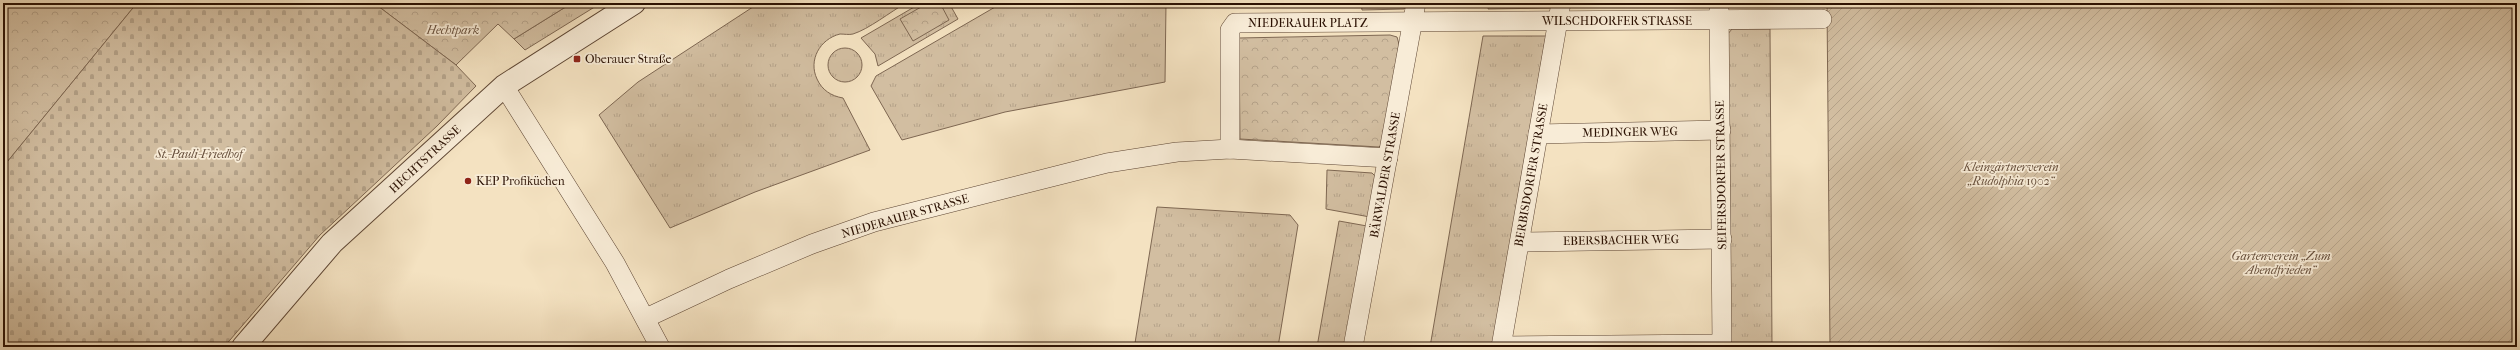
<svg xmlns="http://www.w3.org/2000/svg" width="2520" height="350" font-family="'IM FELL French Canon',serif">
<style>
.grass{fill:url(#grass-tufts);stroke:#7e6752}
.forest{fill:url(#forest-crowns);stroke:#7e6752}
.cemetery{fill:url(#cemetery-stones);stroke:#7e6752}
.garden{fill:url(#garden-furrows);stroke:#7e6752}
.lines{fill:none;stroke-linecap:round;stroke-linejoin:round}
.minor-casing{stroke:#5c4432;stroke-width:20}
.tertiary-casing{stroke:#5c4432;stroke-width:24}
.minor{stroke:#f8ecd7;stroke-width:19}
.tertiary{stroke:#f8ecd7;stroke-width:22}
.poi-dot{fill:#8f2418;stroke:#f8ecd7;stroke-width:1.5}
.labels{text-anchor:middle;stroke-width:3.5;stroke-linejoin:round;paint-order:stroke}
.street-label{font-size:12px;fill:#2a1002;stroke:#f8ecd7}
.park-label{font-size:12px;font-style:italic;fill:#654d3a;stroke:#f8ecd7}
.poi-label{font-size:12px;fill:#2a1002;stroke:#f8ecd7;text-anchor:start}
</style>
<defs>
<pattern id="grass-tufts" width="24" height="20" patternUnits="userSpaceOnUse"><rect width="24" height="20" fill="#d2bea1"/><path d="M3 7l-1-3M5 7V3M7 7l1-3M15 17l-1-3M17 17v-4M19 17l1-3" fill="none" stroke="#b4a289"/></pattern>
<pattern id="forest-crowns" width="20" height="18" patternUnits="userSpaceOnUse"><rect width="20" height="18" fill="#d2bea1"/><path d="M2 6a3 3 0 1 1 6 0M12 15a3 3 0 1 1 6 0" fill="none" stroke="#b4a289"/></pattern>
<pattern id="cemetery-stones" width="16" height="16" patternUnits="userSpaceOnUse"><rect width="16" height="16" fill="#d2bea1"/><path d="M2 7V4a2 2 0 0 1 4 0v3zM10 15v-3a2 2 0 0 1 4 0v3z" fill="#b4a289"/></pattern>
<pattern id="garden-furrows" width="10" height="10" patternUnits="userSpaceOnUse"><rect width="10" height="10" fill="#d2bea1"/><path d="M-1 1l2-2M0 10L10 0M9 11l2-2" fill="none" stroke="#b4a289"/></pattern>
</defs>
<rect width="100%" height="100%" fill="#f4e2c1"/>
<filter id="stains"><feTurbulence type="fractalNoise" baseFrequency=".005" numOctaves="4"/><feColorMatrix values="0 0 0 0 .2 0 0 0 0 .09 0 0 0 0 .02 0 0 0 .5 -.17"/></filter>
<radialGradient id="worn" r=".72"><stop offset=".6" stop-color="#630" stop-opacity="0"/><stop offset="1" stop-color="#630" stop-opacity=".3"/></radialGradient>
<g class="grass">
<polygon points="572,3 601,3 525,50 514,39"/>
<path d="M 759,3 L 906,3 C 890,12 869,29 853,34 C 849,35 844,34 840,34 C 820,39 808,60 817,79 C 822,90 831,96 843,98 L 870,150 L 755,192 L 670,228 L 599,115 L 638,82 Z"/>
<polygon points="921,3 949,3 958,19 878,66 875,54 861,38"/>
<polygon points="1002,3 1166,3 1165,82 1005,112 902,140 871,86 876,76"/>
<polygon points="1361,3 1407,3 1404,9 1362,10"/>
<polygon points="1489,3 1553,3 1552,8 1488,9"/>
<polygon points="1732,29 1770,29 1772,347 1730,347 1727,35"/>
<polygon points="1483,36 1546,36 1492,347 1430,347"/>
<circle cx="845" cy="65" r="17"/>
<polygon points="1327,170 1372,173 1375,176 1370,217 1326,209"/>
<polygon points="1157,207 1290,215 1298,225 1278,347 1165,347 1135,343"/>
<polygon points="1339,221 1367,226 1346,347 1317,347"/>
</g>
<g class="forest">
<polygon points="3,3 137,3 3,167"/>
<polygon points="374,3 572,3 514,39 498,24 456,65"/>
<polygon points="928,3 940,3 949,20 913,41 900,19"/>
<polygon points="1390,35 1397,37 1399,44 1384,142 1379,147 1240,139 1239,38"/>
</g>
<polygon class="cemetery" points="137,3 374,3 456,65 476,86 437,126 320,235 224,347 3,347 3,167"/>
<polygon class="garden" points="1827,3 2517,3 2517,347 1830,347"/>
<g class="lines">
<defs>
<g id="minor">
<polyline points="1719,3 1722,347"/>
<polyline points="504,86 615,263 660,347"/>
<polyline points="1538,134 1721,130"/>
<polyline points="1230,149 1230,30 1235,23 1822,19"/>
<polyline points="1520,242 1722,239"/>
<polyline points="646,318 729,279 812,244 874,222 1107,163 1177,152 1230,149 1388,158"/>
<polyline points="1501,346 1722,344"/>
<polyline points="1353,347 1416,3"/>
<polyline points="1501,347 1561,3"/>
</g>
<polyline id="tertiary" points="243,347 332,243 504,86 634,3"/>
</defs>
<use href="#minor" class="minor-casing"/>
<use href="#tertiary" class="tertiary-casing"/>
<use href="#minor" class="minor"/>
<use href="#tertiary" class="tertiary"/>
</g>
<g class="poi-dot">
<rect x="573" y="55" width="8" height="8" rx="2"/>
<circle cx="468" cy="181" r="4"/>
</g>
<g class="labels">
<g class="street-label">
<text x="1617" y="25">WILSCHDORFER STRASSE</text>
<text x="1308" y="27">NIEDERAUER PLATZ</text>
<text transform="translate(1630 132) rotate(-1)" y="4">MEDINGER WEG</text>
<text transform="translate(425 159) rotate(-43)" y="4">HECHTSTRASSE</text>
<text transform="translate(1385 175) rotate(-80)" y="4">BÄRWALDER STRASSE</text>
<text transform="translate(1531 175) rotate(-80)" y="4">BERBISDORFER STRASSE</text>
<text transform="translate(1721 175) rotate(-91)" y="4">SEIFERSDORFER STRASSE</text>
<text transform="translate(905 216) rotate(-16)" y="4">NIEDERAUER STRASSE</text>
<text transform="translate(1621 240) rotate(-1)" y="4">EBERSBACHER WEG</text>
</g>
<g class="park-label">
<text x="453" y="34">Hechtpark</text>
<text x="199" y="158">St.-Pauli-Friedhof</text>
<text x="2011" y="171">Kleingärtnerverein<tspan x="2011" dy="14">„Rudolphia 1902“</tspan></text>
<text x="2281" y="260">Gartenverein „Zum<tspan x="2281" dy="14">Abendfrieden“</tspan></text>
</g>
<g class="poi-label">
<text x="585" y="63">Oberauer Straße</text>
<text x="476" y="185">KEP Profiküchen</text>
</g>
</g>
<rect width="2520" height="350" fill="none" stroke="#f4e2c1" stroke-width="16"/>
<rect x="4" y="4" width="2512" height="342" fill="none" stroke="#2a1002" stroke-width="2"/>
<rect x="8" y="8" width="2504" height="334" fill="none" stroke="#2a1002"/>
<rect width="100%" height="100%" filter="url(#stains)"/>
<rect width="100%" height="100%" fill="url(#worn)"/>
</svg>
